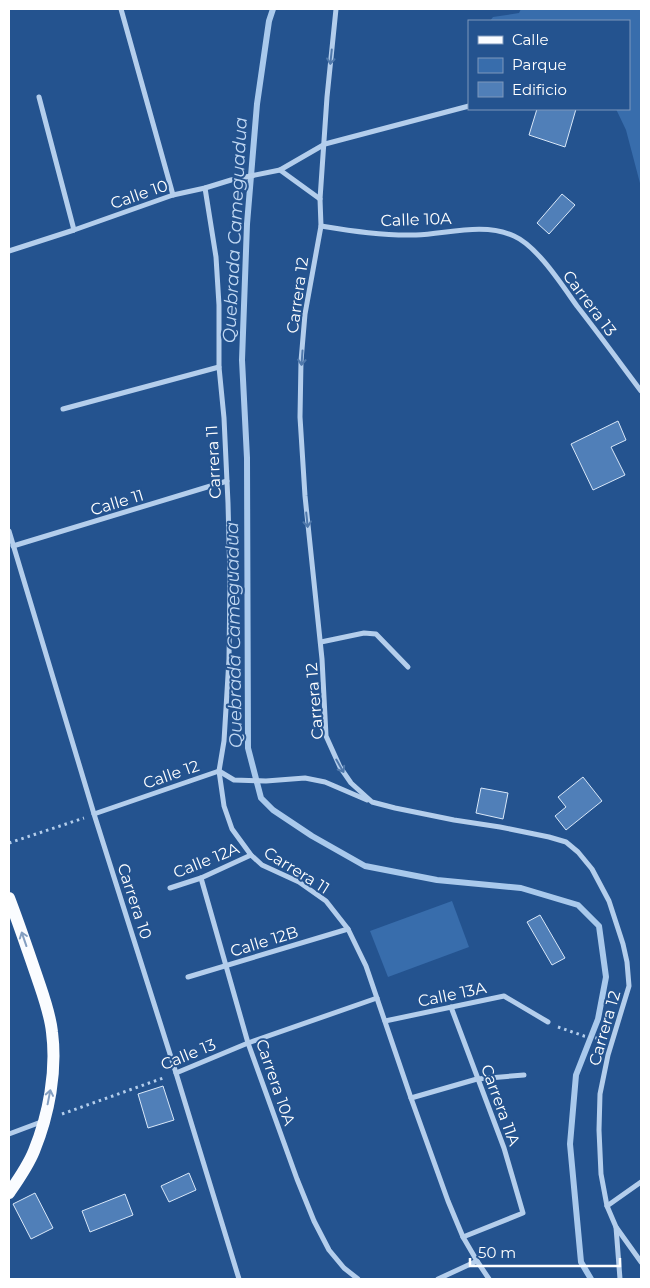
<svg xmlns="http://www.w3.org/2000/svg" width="650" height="1288" font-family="Montserrat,sans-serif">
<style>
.green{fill:#386dac}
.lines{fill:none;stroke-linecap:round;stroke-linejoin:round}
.stream{stroke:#a9c9ec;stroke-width:6}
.building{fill:#507fb8;stroke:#d9e8f9}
.path{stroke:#b4ceec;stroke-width:3;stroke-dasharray:2.5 4;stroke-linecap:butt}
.street{stroke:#b4ceec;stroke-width:5}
.primary{stroke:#fafcff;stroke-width:12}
.oneway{stroke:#4f78ab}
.oneway2{stroke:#849fc1}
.labels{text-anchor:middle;stroke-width:4;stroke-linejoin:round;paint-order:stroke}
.street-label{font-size:16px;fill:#fff;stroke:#24538f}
.water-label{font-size:18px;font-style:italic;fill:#c1d8f3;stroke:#24538f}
</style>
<rect width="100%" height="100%" fill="#24538f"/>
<g class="green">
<polygon points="521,9 641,9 641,187 626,130 616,109 629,109 629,21 490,21 493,17 519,13"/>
<polygon points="452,901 469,947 388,977 370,931"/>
</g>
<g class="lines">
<polyline class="stream" points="273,9 269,21 257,104 247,224 242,360 247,458 248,748 261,798 273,810 312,836 365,866 437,880 521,888 578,905 599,926 606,977 598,1019 576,1075 570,1144 581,1262 591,1279"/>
</g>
<g class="building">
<polygon points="537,109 576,109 565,147 529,135"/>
<polygon points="562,194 575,205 549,234 537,223"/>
<polygon points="618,421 626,440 611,447 625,475 593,490 571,444"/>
<polygon points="583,777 602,801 566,830 555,816 566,807 558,797"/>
<polygon points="481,788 508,793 503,819 476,813"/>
<polygon points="540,915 565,958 552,965 527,922"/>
<polygon points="163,1086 174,1120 148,1128 138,1094"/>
<polygon points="189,1173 196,1190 169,1202 161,1186"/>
<polygon points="35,1193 53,1228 31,1239 13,1204"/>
<polygon points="125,1194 133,1215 90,1232 82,1211"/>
</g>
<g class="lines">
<g class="path">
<polyline points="9,843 84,818"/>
<polyline points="558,1027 584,1036 602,1039"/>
<polyline points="62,1114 166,1077"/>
</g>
<g class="street">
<polyline points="121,9 173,195"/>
<polyline points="336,9 327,97 320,199 321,226 305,314 301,361 300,417 305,496 322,659 326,736 340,767 351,783 372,802 395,808 454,820 500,827 549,837 566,842 578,852 592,869 609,901 623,944 627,962 629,986 608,1055 600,1094 599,1130 601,1174 607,1206 616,1227 641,1262"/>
<polyline points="39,97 74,230"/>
<polyline points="280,170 325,144 469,106"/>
<polyline points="205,188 216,257 219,305 219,367 224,418 228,503 230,579 229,659 224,741 219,771 224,806 232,829 251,855 262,865 299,882 326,901 348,929 366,966 411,1098 448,1201 463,1237 477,1261 489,1279"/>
<path d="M 321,226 C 352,231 384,236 416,235 C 447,234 483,222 514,236 C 537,246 562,285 577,306 C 599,334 620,363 641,391"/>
<polyline points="9,251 74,230 173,195 205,188 231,180 280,170 320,199"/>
<polyline points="63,409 219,367"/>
<polyline points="9,531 94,814 176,1073 239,1279"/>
<polyline points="13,546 227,481"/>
<polyline points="321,642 364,633 376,634 408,667"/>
<polyline points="94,814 219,771 234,780 266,781 305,778 325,782 367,800"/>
<polyline points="201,878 248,1043 297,1179 314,1221 329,1250 344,1268 358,1279"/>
<polyline points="170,888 201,878 251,855"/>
<polyline points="188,977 348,929"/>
<polyline points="451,1007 504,1148 523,1213 463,1237"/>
<polyline points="385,1021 504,996 548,1022"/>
<polyline points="176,1073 248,1043 377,998"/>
<polyline points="411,1098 477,1079 524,1075"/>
<polyline points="9,1134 41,1122"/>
<polyline points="607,1206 641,1182"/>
<polyline points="616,1227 620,1279"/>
<polyline points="438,1279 477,1261"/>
</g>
<path class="primary" d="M 9,898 C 19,924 28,951 37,977 C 43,995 50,1013 52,1032 C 57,1071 49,1114 34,1151 C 28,1166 18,1180 9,1193"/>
</g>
<defs><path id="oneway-shaft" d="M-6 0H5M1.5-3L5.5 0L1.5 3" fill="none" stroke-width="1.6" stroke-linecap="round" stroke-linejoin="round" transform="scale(1.25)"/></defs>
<g class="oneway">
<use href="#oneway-shaft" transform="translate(331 57) rotate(96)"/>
<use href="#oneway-shaft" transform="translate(302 358) rotate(94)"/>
<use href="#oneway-shaft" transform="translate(307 520) rotate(84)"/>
<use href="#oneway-shaft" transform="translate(340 766) rotate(60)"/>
</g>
<g class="oneway2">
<use href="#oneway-shaft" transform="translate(24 939) rotate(-109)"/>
<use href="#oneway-shaft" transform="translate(49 1097) rotate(-79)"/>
</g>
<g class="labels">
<g class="street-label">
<text transform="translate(139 194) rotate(-19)" y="6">Calle 10</text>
<text transform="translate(416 219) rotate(-2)" y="6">Calle 10A</text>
<text transform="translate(297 295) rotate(-82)" y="6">Carrera 12</text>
<text transform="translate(590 303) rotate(53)" y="6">Carrera 13</text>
<text transform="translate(213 462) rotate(-93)" y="6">Carrera 11</text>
<text transform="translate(117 502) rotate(-17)" y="6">Calle 11</text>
<text transform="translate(314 701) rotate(-95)" y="6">Carrera 12</text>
<text transform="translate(171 774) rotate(-19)" y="6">Calle 12</text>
<text transform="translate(206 860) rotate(-22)" y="6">Calle 12A</text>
<text transform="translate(297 870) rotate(32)" y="6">Carrera 11</text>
<text transform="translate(135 901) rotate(72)" y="6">Carrera 10</text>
<text transform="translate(264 941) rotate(-17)" y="6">Calle 12B</text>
<text transform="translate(452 994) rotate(-12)" y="6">Calle 13A</text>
<text transform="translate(604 1028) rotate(-74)" y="6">Carrera 12</text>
<text transform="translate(188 1054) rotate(-22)" y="6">Calle 13</text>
<text transform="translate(276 1082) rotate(71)" y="6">Carrera 10A</text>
<text transform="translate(501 1105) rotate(70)" y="6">Carrera 11A</text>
</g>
<g class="water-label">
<text transform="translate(235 230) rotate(-87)" y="6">Quebrada Cameguadua</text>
<text transform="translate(234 635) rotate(-91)" y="6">Quebrada Cameguadua</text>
</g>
</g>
<rect width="650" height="1288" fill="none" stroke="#ffffff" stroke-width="20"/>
<rect x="468" y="20" width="162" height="90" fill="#24538f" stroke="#7c98bc"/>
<rect x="478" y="36" width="25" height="8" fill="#fafcff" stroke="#7c98bc"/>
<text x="512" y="45" font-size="15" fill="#ffffff">Calle</text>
<rect x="478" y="58" width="25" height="15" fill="#386dac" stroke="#7c98bc"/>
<text x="512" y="70" font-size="15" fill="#ffffff">Parque</text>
<rect x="478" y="82" width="25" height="15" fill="#507fb8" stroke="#7c98bc"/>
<text x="512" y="95" font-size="15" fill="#ffffff">Edificio</text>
<path d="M470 1258v8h150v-8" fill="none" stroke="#ffffff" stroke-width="2.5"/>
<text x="478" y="1258" font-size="15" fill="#ffffff" stroke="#24538f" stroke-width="4" paint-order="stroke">50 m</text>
</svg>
